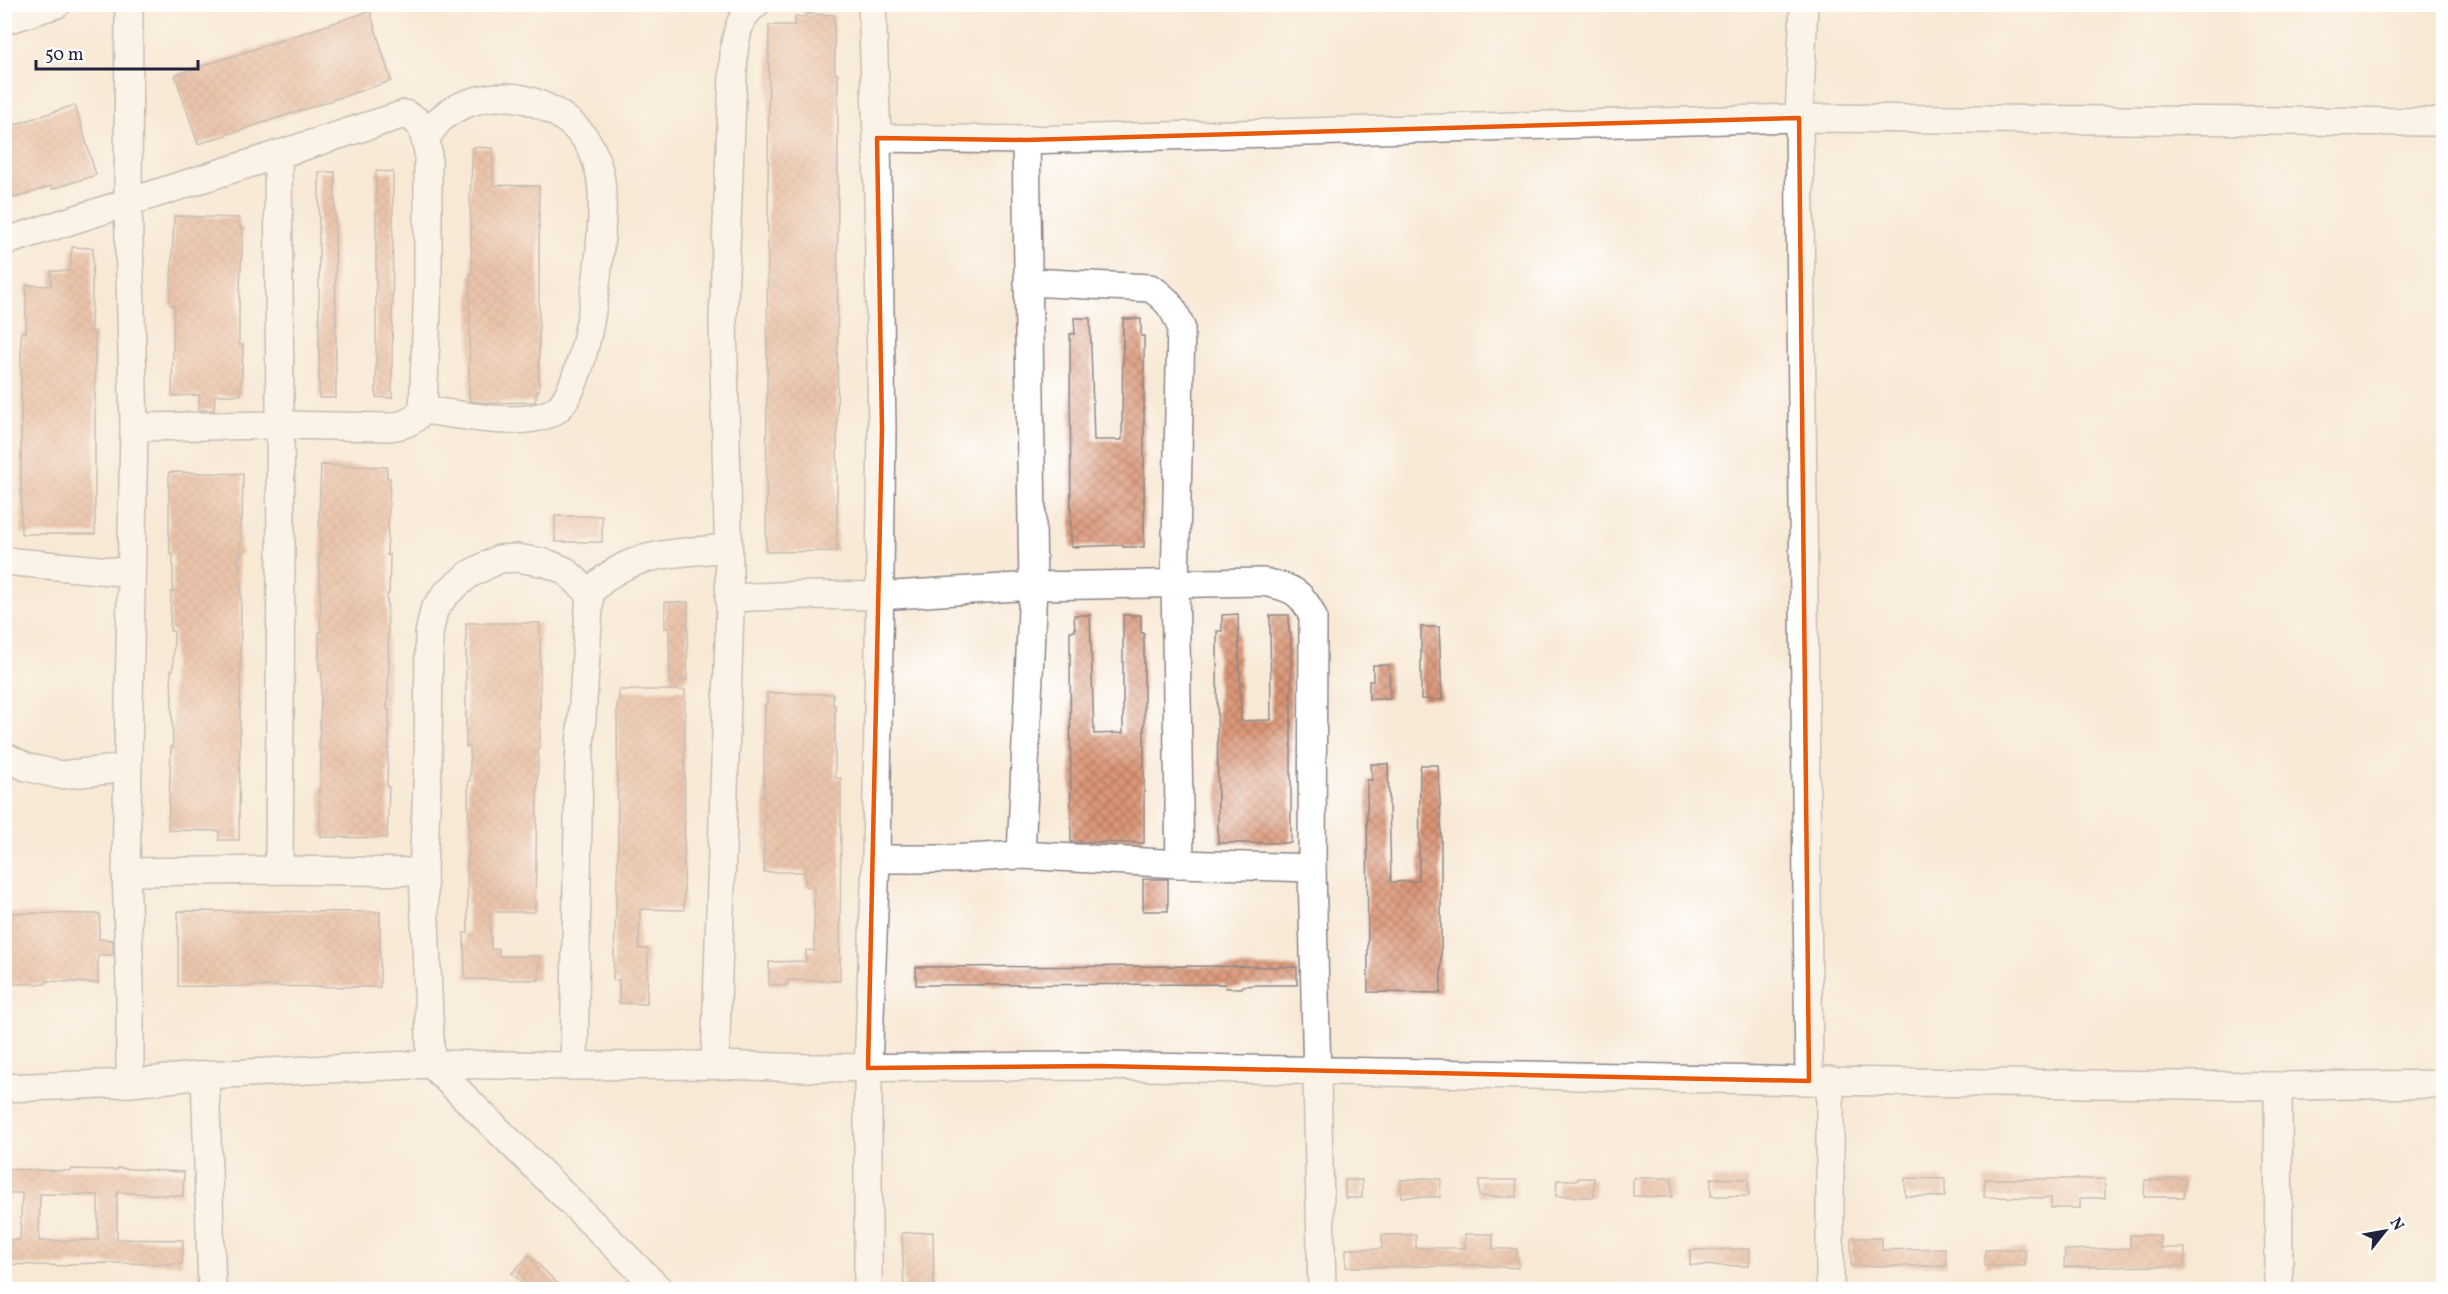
<svg xmlns="http://www.w3.org/2000/svg" width="2448" height="1294" font-family="Vollkorn,serif">
<style>
.building{fill:url(#building-cross-hatch);fill-rule:evenodd}
.lines{fill:none;stroke-linecap:round;stroke-linejoin:round}
.minor-casing{stroke:#8d8688;stroke-width:30}
.minor{stroke:#fff;stroke-width:27}
.marked{fill:none;stroke:#e8590c;stroke-width:4.5;stroke-linejoin:round}
</style>
<defs>
<pattern id="building-cross-hatch" width="8" height="8" patternUnits="userSpaceOnUse" patternTransform="scale(1.5)"><rect width="8" height="8" fill="#db9575"/><path d="M0 0l8 8M0 8l8-8" fill="none" stroke="#b17961"/></pattern>
</defs>
<rect width="100%" height="100%" fill="#fff"/>
<filter id="ink" filterUnits="userSpaceOnUse"><feTurbulence type="fractalNoise" baseFrequency=".0167" numOctaves="2"/><feDisplacementMap in="SourceGraphic" scale="12" xChannelSelector="R" yChannelSelector="G"/><feConvolveMatrix kernelMatrix="1 2 1 2 8 2 1 2 1" color-interpolation-filters="sRGB"/></filter>
<filter id="wash" filterUnits="userSpaceOnUse"><feTurbulence type="fractalNoise" baseFrequency=".008" numOctaves="4" result="noise"/><feDisplacementMap in="SourceGraphic" scale="24" xChannelSelector="R" yChannelSelector="G"/><feGaussianBlur stdDeviation="1.35" result="paint"/><feColorMatrix in="noise" values="0 0 0 0 0 0 0 0 0 0 0 0 0 0 0 0 0 1.4 0 .05"/><feComposite in="paint" operator="in"/></filter>
<g filter="url(#wash)">
<rect width="100%" height="100%" fill="#f8e9d6"/>
<g id="blocks">
<g class="building">
<polygon points="370,11 391,81 198,144 175,75"/>
<polygon points="806,14 834,15 835,74 838,74 837,551 766,552 769,25 795,25 795,16 806,17"/>
<polygon points="75,105 96,175 52,189 51,186 15,198 14,196 4,199 4,128"/>
<polygon points="473,147 493,148 493,185 539,186 539,391 537,391 535,402 491,403 469,401 470,274 472,274 470,197"/>
<polygon points="376,171 393,172 392,398 376,397"/>
<polygon points="319,172 335,172 336,398 319,398"/>
<polygon points="174,216 239,218 240,228 243,228 239,308 239,345 243,345 241,395 215,395 214,410 199,410 199,395 172,396 174,305 170,305"/>
<polygon points="72,247 93,248 91,333 95,333 95,534 21,534 21,332 26,332 26,285 51,286 51,271 70,271"/>
<polygon points="1074,318 1090,318 1094,440 1122,440 1123,319 1141,319 1141,336 1144,336 1144,547 1123,547 1123,545 1071,547 1070,334 1075,334"/>
<polygon points="321,465 387,467 387,478 390,478 387,555 390,555 389,594 387,594 389,671 387,710 389,710 389,749 388,749 387,787 389,787 387,838 321,837 319,788 321,788 321,749 319,749 322,671 319,671 319,632 321,632 319,554 321,555 319,517"/>
<polygon points="169,472 243,474 242,520 240,520 241,555 238,555 241,593 239,840 219,840 219,831 168,830 171,747 173,747 171,670 173,670 174,631 170,631 171,592 173,592 173,554 170,555 169,531"/>
<rect x="555" y="516" width="47" height="26"/>
<polygon points="665,602 688,602 687,680 670,681 669,631 669,628 665,628"/>
<polygon points="1238,614 1241,721 1271,720 1270,615 1289,615 1289,633 1291,633 1291,843 1218,843 1217,631 1222,631 1222,615"/>
<polygon points="1074,615 1090,615 1094,734 1123,733 1123,615 1141,615 1141,633 1144,633 1144,843 1071,842 1070,631 1075,631"/>
<polygon points="466,623 540,623 540,748 538,748 535,912 490,912 491,949 499,949 499,956 539,956 539,980 465,979 464,933 468,933 467,856 469,856 468,781 470,781 470,747 466,747"/>
<polygon points="1421,627 1439,627 1442,700 1421,699"/>
<polygon points="1373,665 1389,665 1390,699 1369,699 1369,681 1373,681"/>
<polygon points="619,690 685,690 684,910 640,909 639,949 648,949 647,1004 619,1003 619,980 613,980 618,857 617,702 619,702"/>
<polygon points="767,693 833,694 833,705 835,705 835,778 841,778 840,981 788,980 788,985 769,985 769,962 806,961 806,950 814,951 814,887 805,886 805,872 764,872 764,754 765,704 767,704"/>
<polygon points="1371,764 1388,764 1391,882 1419,881 1420,769 1421,765 1438,765 1441,821 1441,993 1368,992 1367,780 1372,780"/>
<rect x="1143" y="879" width="25" height="32"/>
<polygon points="178,911 380,912 380,987 178,986"/>
<polygon points="7,913 100,914 99,939 113,940 113,955 98,955 98,983 46,981 46,984 6,984 4,982 4,916 7,917"/>
<polygon points="1180,966 1297,967 1297,985 1259,985 1242,986 1242,988 1226,988 1225,984 916,985 916,967"/>
<path d="M 117,1168 L 184,1172 L 183,1196 L 117,1192 L 117,1239 L 183,1240 L 182,1264 L 100,1263 L 68,1264 L 68,1266 L 4,1264 L 4,1240 L 20,1240 L 22,1193 L 4,1193 L 4,1169 L 71,1171 L 71,1169 L 117,1170 ZM 40,1194 L 98,1195 L 98,1240 L 39,1241 Z"/>
<polygon points="1424,1178 1441,1179 1440,1197 1401,1197 1401,1180"/>
<polygon points="1578,1178 1594,1178 1594,1197 1556,1196 1557,1180 1578,1180"/>
<polygon points="1633,1178 1672,1178 1672,1197 1633,1196"/>
<polygon points="1711,1178 1748,1179 1749,1196 1711,1196"/>
<polygon points="1905,1178 1945,1179 1945,1197 1905,1196"/>
<polygon points="2168,1178 2185,1178 2184,1197 2144,1197 2145,1180 2168,1180"/>
<polygon points="1985,1179 2105,1179 2105,1198 2080,1198 2080,1208 2051,1208 2051,1198 1984,1197"/>
<rect x="1345" y="1180" width="17" height="18"/>
<polygon points="1479,1180 1516,1180 1517,1197 1479,1196"/>
<polygon points="933,1232 934,1290 904,1290 902,1233"/>
<polygon points="1465,1234 1493,1234 1493,1249 1517,1249 1518,1268 1456,1264 1456,1266 1346,1267 1346,1249 1382,1249 1382,1235 1416,1235 1416,1248 1465,1248"/>
<polygon points="2130,1235 2160,1235 2160,1248 2185,1248 2184,1266 2064,1267 2065,1250 2130,1248"/>
<polygon points="1851,1238 1882,1238 1882,1250 1945,1248 1947,1266 1851,1266"/>
<polygon points="1750,1249 1749,1266 1690,1265 1690,1250"/>
<polygon points="2025,1249 2025,1266 1985,1266 1985,1250"/>
<polygon points="529,1255 564,1290 529,1290 512,1273"/>
</g>
</g>
</g>
<g filter="url(#ink)">
<use href="#blocks" fill-opacity="0" stroke="#8d8688" stroke-width="1.5"/>
<g class="lines">
<defs>
<g id="minor">
<polyline points="129,4 128,202 134,427 126,872 130,985 130,1083"/>
<polyline points="1804,4 1799,118 1809,1081"/>
<polyline points="4,21 57,4"/>
<polyline points="877,138 1026,140 1799,118 2444,122"/>
<polyline points="278,154 281,544 279,870"/>
<path d="M 4,242 L 405,114 L 416,120 L 422,128 L 428,151 L 428,284 L 423,410 C 413,422 405,425 389,427 L 279,425 L 134,427"/>
<path d="M 1028,282 L 1150,288 C 1167,298 1174,309 1181,327 L 1175,583 L 1180,864"/>
<path d="M 423,410 C 460,414 520,429 553,412 C 590,393 607,221 601,181 C 600,173 597,163 594,155 C 581,121 537,96 502,97 C 483,97 458,104 443,117 C 436,122 431,131 426,138"/>
<polyline points="4,561 131,573"/>
<polyline points="590,593 564,570 546,563 517,558 499,559 468,575 446,594 434,610 429,634 428,764 423,872 431,1064 660,1290"/>
<path d="M 729,598 L 805,595 L 879,596 L 1033,586 L 1263,582 C 1290,587 1302,591 1313,617 L 1312,868 L 1180,864 L 1021,855"/>
<polyline points="4,756 26,767 60,775 128,768"/>
<polyline points="876,859 950,859 1021,855 1033,586 1026,140"/>
<polyline points="1312,868 1322,1290"/>
<polyline points="126,872 279,870 423,872"/>
<path d="M 715,1065 L 730,609 L 723,321 L 734,51 C 737,32 739,16 756,4"/>
<path d="M 574,1066 L 579,763 L 590,593 C 627,550 676,554 728,548"/>
<polyline points="205,1075 212,1290"/>
<polyline points="1830,1080 1830,1290"/>
<polyline points="2278,1086 2279,1290"/>
<polyline points="4,1088 130,1083 205,1075 431,1064 574,1066 715,1065 808,1068 1099,1066 1809,1081 2278,1086 2444,1084"/>
<polyline points="868,1290 868,1068 876,859 882,429 877,138 872,4"/>
</g>
</defs>
<use href="#minor" class="minor-casing"/>
<use href="#minor" class="minor"/>
</g>
</g>
<path d="M0 0H2448V1294H0ZM 1799,118 L 1809,1081 L 1099,1066 L 868,1068 L 882,429 L 877,138 L 1026,140 Z" fill="#f8e9d6" fill-opacity=".55" fill-rule="evenodd"/>
<path class="marked" d="M 1799,118 L 1809,1081 L 1099,1066 L 868,1068 L 882,429 L 877,138 L 1026,140 Z"/>
<rect width="2448" height="1294" fill="none" stroke="#fff" stroke-width="24"/>
<g transform="translate(2385 1231) rotate(59)" stroke="#ffffff" stroke-width="4.5" paint-order="stroke">
<path d="M0-4.5L10 22L0 15L-10 22Z" fill="#22223b"/>
<text y="-9" font-size="16" font-weight="bold" text-anchor="middle" fill="#22223b">N</text>
</g>
<path d="M36 60v9h162v-9" fill="none" stroke="#22223b" stroke-width="3"/>
<text x="45" y="60" font-size="18" fill="#22223b" stroke="#ffffff" stroke-width="4.5" paint-order="stroke">50 m</text>
</svg>
